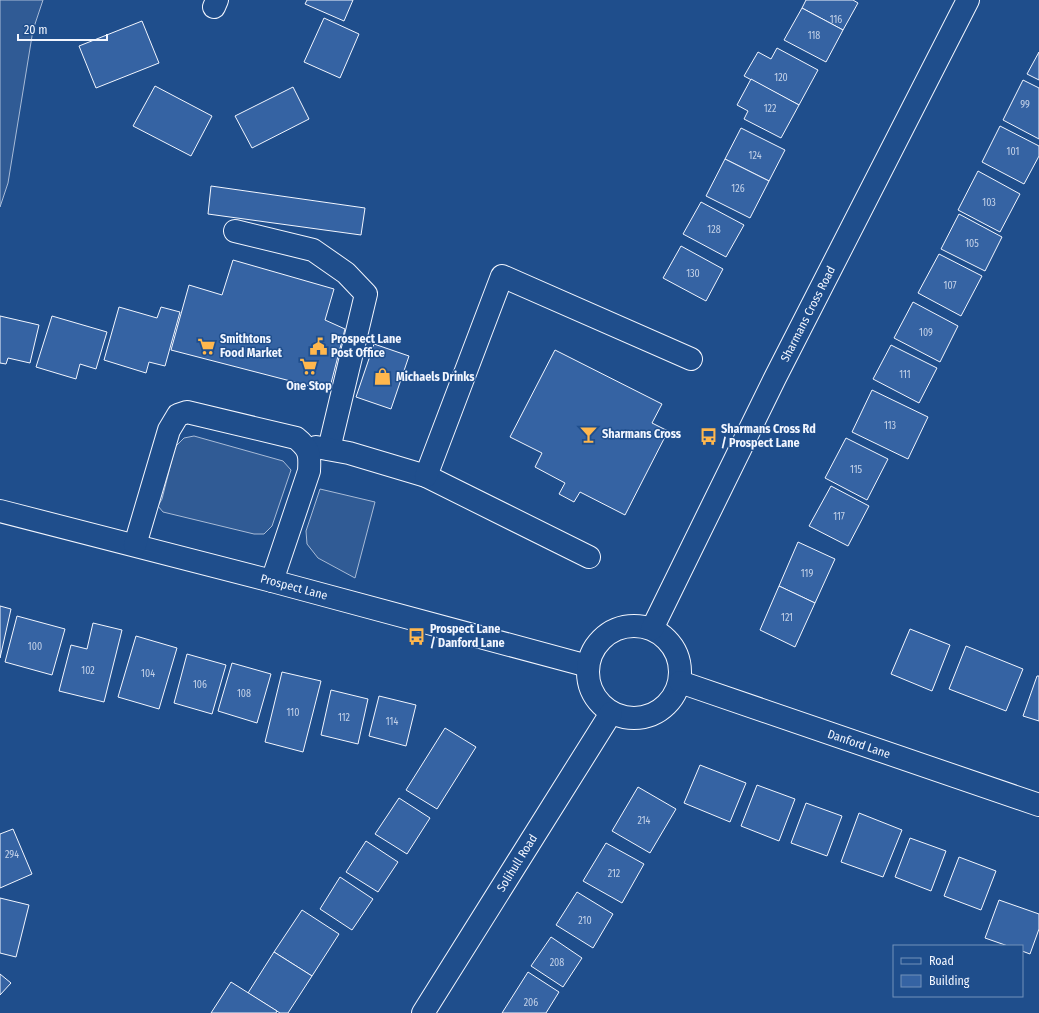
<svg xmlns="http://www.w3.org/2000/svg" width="1039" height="1013" font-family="'Fira Sans Condensed',sans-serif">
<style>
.built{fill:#305b95;stroke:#a8bbd7}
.building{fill:#3563a3;stroke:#f2f6ff}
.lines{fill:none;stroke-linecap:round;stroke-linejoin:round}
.minor-casing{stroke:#f2f6ff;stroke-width:24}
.minor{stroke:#1f4e8c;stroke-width:22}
.labels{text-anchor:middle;stroke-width:3;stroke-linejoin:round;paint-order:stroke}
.number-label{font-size:10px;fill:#c3d1e8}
.street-label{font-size:12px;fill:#f2f6ff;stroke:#1f4e8c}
.poi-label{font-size:12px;font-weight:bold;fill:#f2f6ff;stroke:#1f4e8c;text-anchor:start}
</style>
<rect width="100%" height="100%" fill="#1f4e8c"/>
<g class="built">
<polygon points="0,0 43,0 33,30 8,183 0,207"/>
<polygon points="194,436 283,461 291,470 272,526 264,534 254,534 163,512 158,506 162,499 175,447 184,438"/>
<polygon points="320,489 375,502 355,578 318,558 307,544 306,531"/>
</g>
<g class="building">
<polygon points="307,0 353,0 344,21 305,4"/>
<polygon points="806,0 853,0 858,3 843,30 802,8"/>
<polygon points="802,8 843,30 826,62 784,40"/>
<polygon points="324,18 359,34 340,78 304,62"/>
<polygon points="142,21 159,63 96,88 79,46"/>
<polygon points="777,48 818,70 799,105 744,76 758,52 771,59"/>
<polygon points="1039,52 1039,80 1027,74"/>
<polygon points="751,79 799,105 781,138 744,119 748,111 737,105"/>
<polygon points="1023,80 1039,88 1039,139 1003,120"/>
<polygon points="155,86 212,116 191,156 133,126"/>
<polygon points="293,87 309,119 252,148 235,116"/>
<polygon points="1000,126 1039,146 1039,156 1024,184 982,162"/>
<polygon points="741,128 785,150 769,181 725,159"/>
<polygon points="725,159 769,181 750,218 706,196"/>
<polygon points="978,171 1020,194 1000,232 958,210"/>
<polygon points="211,186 365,208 361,235 208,214"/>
<polygon points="701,202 744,225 726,257 683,234"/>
<polygon points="959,214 1002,237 985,271 941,249"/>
<polygon points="681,246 723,269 706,301 663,278"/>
<polygon points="939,254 982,276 961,316 918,293"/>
<polygon points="233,260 334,289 325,320 345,329 329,391 171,350 189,285 222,295"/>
<polygon points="913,302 958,326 940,362 894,338"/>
<polygon points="119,307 157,318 161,307 180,312 165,366 149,362 146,373 104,360"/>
<polygon points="0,316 39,325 30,363 8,358 6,364 0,363"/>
<polygon points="52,316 107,332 96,369 80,364 76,379 36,367"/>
<polygon points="374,344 409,356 391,409 356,397"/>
<polygon points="891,345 937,368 919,403 873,379"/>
<polygon points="555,350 662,404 652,423 668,431 625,515 580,492 574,502 559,494 565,483 535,467 542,453 510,437"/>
<polygon points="872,390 928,417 908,459 852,432"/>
<polygon points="846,438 888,459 867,500 825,478"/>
<polygon points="831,486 869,506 848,546 809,526"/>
<polygon points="798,542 835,559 815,603 779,586"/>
<polygon points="779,586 815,603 795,647 760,630"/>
<polygon points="0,606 11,609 0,658"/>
<polygon points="17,616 65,629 52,675 5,662"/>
<polygon points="93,623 122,630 104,702 59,691 71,645 87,649"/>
<polygon points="910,629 950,645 932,691 891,674"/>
<polygon points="136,636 177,648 159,709 118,697"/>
<polygon points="966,646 1023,669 1006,711 949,689"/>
<polygon points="187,654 226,665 212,714 174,703"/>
<polygon points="232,663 271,674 257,723 218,711"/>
<polygon points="282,672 321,681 303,752 265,742"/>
<polygon points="1037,676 1039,676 1039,721 1023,716"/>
<polygon points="331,690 368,699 358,744 321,735"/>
<polygon points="379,696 416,705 406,746 369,736"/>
<polygon points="445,728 476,747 437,809 406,790"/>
<polygon points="700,765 746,783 730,822 684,803"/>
<polygon points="757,785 795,799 779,841 741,826"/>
<polygon points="638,787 676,809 650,853 612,831"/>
<polygon points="399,798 430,818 407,854 375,834"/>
<polygon points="806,803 842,816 827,856 791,843"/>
<polygon points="859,813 902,830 883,877 841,862"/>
<polygon points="13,829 32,874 0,888 0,834"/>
<polygon points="910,838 946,851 931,891 895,877"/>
<polygon points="366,841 398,862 378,892 346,872"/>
<polygon points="606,843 644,864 622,903 583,881"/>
<polygon points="959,857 996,871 981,910 944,896"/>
<polygon points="340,877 373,899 352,930 320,909"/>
<polygon points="577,892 613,914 593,948 556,925"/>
<polygon points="0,898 29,905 16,957 0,953"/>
<polygon points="999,900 1039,914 1039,929 1030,954 1022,951 1022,946 1008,946 985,938"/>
<polygon points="302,910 339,934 312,976 274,952"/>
<polygon points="551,937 582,958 563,987 531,966"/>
<polygon points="274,952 312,976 288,1013 280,1013 248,993"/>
<polygon points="528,972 559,992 546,1013 502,1013"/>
<polygon points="0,974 11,983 0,995"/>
<polygon points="231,982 277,1011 276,1013 211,1013"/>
</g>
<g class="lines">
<defs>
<g id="minor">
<polyline points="214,7 217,0"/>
<polyline points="235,231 313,250 346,273 366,294 329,449"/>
<polyline points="316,447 349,453 426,476 589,557"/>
<polyline points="426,476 502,276 691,359"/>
<polyline points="0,511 272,581 588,666"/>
<path d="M 135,545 L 169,430 L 178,415 L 187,412 L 296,438 C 310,449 310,455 309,471 L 272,581"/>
<circle cx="634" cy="672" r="46"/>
<polyline points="652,629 775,378 968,0"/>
<polyline points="680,682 1039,805"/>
<polyline points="423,1013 611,713"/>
</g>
</defs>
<use href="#minor" class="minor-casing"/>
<use href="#minor" class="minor"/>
</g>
<defs>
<symbol id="supermarket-bare" viewBox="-9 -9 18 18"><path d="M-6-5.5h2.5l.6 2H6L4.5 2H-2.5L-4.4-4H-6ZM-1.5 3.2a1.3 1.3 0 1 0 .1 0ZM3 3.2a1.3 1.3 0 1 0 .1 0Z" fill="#ffb74d" stroke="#1f4e8c" stroke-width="2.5" paint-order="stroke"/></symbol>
<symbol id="civic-bare" viewBox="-9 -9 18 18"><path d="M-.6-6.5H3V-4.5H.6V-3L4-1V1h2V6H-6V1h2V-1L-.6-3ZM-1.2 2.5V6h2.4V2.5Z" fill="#ffb74d" stroke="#1f4e8c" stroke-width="2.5" paint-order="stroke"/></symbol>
<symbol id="shop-bare" viewBox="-9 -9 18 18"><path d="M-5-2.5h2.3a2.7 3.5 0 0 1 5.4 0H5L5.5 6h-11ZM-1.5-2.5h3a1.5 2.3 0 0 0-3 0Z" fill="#ffb74d" stroke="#1f4e8c" stroke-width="2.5" paint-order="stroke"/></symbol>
<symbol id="bar-bare" viewBox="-9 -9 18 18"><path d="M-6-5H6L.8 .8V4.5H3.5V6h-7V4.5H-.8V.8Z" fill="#ffb74d" stroke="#1f4e8c" stroke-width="2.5" paint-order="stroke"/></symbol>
<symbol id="bus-bare" viewBox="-9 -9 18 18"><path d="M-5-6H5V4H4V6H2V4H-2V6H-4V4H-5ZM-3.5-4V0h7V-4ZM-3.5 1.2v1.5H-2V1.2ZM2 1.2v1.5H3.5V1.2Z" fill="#ffb74d" stroke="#1f4e8c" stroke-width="2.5" paint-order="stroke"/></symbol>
</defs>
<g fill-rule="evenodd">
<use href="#supermarket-bare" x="194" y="334" width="25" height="25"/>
<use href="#civic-bare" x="306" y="334" width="25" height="25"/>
<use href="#supermarket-bare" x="296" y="354" width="25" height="25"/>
<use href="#shop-bare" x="370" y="364" width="25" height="25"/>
<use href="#bar-bare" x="576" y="422" width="25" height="25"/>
<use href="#bus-bare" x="696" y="424" width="25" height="25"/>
<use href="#bus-bare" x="404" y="624" width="25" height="25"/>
</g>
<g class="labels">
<g class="number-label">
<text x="836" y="23">116</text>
<text x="814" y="39">118</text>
<text x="781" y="81">120</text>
<text x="1025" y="108">99</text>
<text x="770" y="112">122</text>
<text x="1013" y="155">101</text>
<text x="755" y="159">124</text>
<text x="738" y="192">126</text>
<text x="989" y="206">103</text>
<text x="714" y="233">128</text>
<text x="972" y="247">105</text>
<text x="693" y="277">130</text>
<text x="950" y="289">107</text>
<text x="926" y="336">109</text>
<text x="905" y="378">111</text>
<text x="890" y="429">113</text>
<text x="856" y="473">115</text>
<text x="839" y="520">117</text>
<text x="807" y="577">119</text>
<text x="787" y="621">121</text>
<text x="35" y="650">100</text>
<text x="88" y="674">102</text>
<text x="148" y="677">104</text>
<text x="200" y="688">106</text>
<text x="244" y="697">108</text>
<text x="293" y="716">110</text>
<text x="344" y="721">112</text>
<text x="392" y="725">114</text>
<text x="644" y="824">214</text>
<text x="12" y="858">294</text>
<text x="614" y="877">212</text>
<text x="585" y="924">210</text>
<text x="557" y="966">208</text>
<text x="531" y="1006">206</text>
</g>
<g class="street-label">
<text transform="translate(808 314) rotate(-63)" y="4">Sharmans Cross Road</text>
<text transform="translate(294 587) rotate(15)" y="4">Prospect Lane</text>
<text transform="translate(859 744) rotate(19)" y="4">Danford Lane</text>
<text transform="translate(517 863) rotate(-58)" y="4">Solihull Road</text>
</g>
<g class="poi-label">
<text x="220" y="343">Smithtons<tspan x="220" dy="14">Food Market</tspan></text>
<text x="331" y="343">Prospect Lane<tspan x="331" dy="14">Post Office</tspan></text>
<text x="396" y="381">Michaels Drinks</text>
<text x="309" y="390" text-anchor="middle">One Stop</text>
<text x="721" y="433">Sharmans Cross Rd<tspan x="721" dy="14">/ Prospect Lane</tspan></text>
<text x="602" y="438">Sharmans Cross</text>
<text x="430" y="633">Prospect Lane<tspan x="430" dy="14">/ Danford Lane</tspan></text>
</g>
</g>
<rect x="893" y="945" width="130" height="52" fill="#1f4e8c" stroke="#7391ba"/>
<rect x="901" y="958" width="20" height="6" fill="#1f4e8c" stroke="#7391ba"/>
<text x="929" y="965" font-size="12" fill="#f2f6ff">Road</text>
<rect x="901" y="975" width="20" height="12" fill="#3563a3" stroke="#7391ba"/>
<text x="929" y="985" font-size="12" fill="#f2f6ff">Building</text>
<path d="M18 34v6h89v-6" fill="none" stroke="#f2f6ff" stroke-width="2"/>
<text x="24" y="34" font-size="12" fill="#f2f6ff" stroke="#1f4e8c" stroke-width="3" paint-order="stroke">20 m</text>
</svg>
